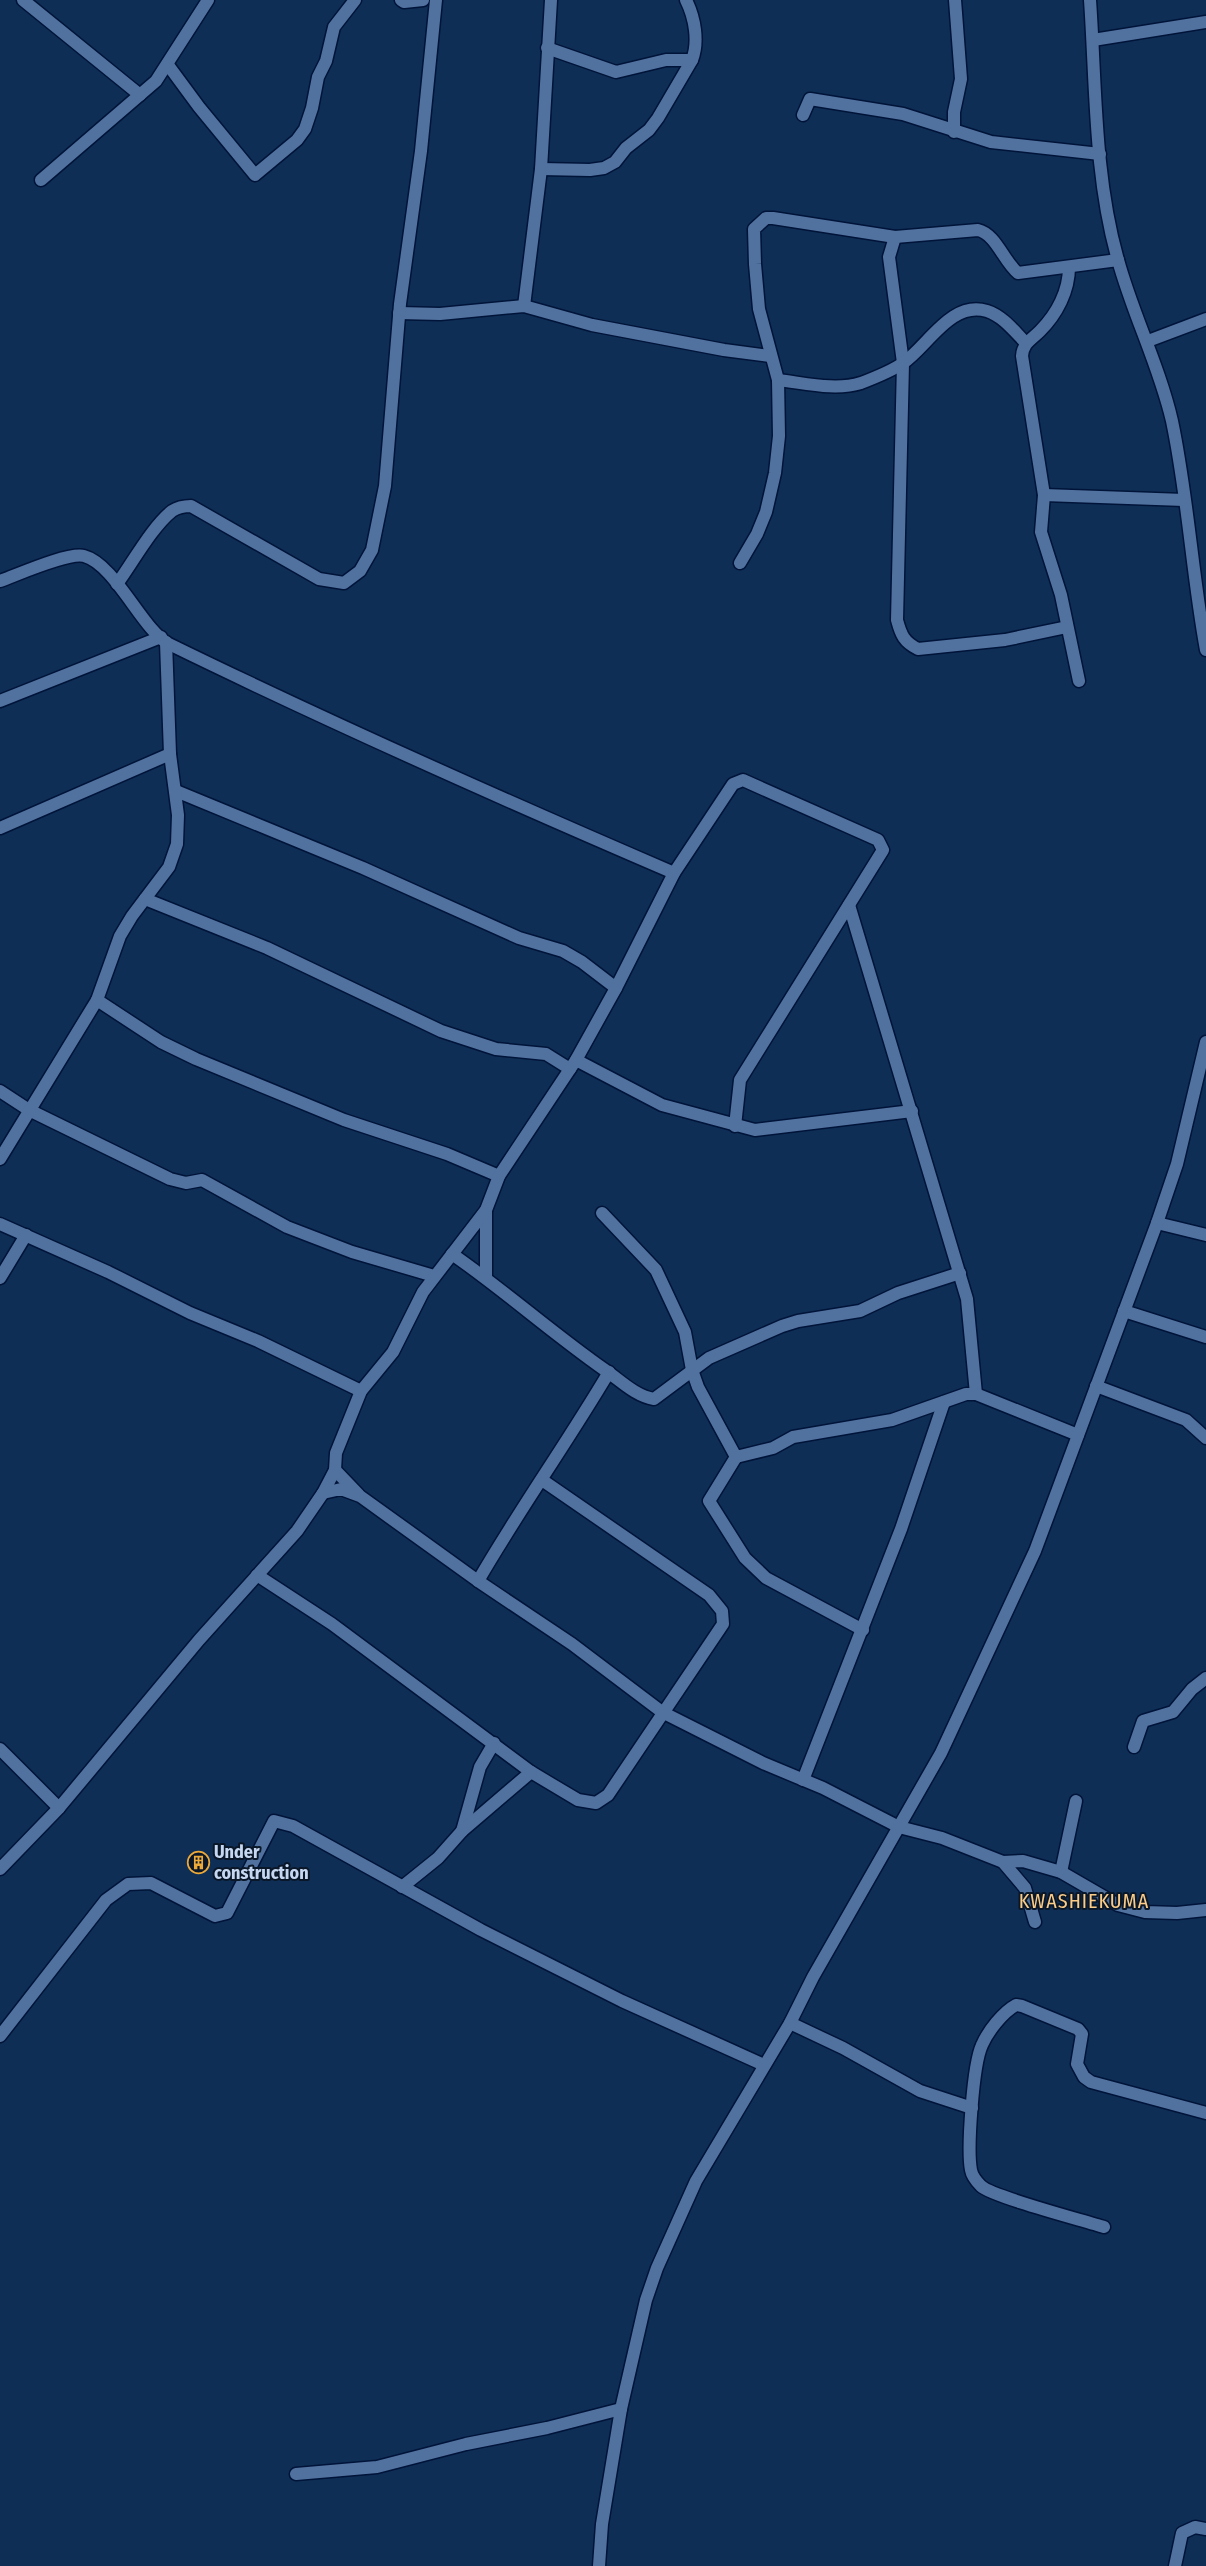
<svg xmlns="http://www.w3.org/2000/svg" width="1206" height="2566" font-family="'Fira Sans Condensed',sans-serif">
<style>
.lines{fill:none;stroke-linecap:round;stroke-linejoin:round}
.minor-casing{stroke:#001439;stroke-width:15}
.minor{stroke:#51729f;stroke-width:12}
.labels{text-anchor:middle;stroke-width:4;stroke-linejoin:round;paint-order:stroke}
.poi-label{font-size:18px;font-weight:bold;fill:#c6d8f1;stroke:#0a1728;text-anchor:start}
.quarter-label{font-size:20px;letter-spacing:1px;fill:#fbcc88;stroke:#0a1728}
</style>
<rect width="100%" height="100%" fill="#0f2e55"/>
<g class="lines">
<defs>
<g id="minor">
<polyline points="23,0 140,95"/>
<polyline points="401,0 404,2 423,0"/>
<path d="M 1090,0 C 1096,86 1094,176 1118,260 C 1133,315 1159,365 1172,421 C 1188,497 1192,574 1206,650"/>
<polyline points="1093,40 1206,22"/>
<polyline points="547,48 616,72 666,60 692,60"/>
<polyline points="168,65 199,107 255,175 297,140 305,129 312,108 318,77 326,61 334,27 355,0"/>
<polyline points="803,115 810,99 903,114 991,142 1100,154"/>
<polyline points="954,132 954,112 961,79 955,0"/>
<path d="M 541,169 L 590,170 L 604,168 L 615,162 L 626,148 L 649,130 L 658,118 L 692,60 C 699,42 695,18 686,0"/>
<polyline points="41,180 156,81 208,0"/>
<path d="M 895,237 L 889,257 L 903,363 L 897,620 C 901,635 904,642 918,649 L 1005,640 L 1067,627"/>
<path d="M 1069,267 C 1069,291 1057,314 1040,331 C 1031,340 1023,343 1022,356 L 1044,495 L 1041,532 L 1061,595 L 1079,681"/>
<polyline points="524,306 541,169 551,0"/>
<polyline points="399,313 440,314 524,306 592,325 724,350 770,356"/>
<polyline points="1148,341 1206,319"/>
<path d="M 778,380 C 805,383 835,391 861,383 C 874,378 892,371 903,363 C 928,346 951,300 987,311 C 1003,316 1015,332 1026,343"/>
<polyline points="1044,495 1184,500"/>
<path d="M 740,563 L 757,534 L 766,512 L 775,473 L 779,436 L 778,380 L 759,309 L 755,264 L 754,229 L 766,218 L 773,218 L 895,237 L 978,230 C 996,234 1004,262 1018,273 L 1118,260"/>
<path d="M 0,581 C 17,575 68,552 84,556 C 115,564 143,631 169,644 C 335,725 504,800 674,873"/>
<path d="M 117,584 C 133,562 152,527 172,511 C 178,507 184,506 191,506 L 319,579 L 344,583 L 360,571 L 372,550 L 385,486 L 400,304 L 421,151 L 436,0"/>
<polyline points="0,701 161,637"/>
<polyline points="176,791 363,868 519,938 563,951 582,962 616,988"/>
<polyline points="0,828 170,754"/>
<polyline points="145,899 267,948 441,1031 496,1049 546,1054 570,1069"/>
<polyline points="849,905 967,1299 976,1394"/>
<polyline points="97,1000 161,1042 196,1059 344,1120 447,1154 499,1176"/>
<polyline points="576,1060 662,1105 755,1130 912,1111"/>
<polyline points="0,1091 29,1110 170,1179 186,1183 202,1180 287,1227 352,1252 434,1276"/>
<polyline points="0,1159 97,1000 120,936 132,916 169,867 177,844 178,815 170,754 166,642"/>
<polyline points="602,1213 656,1270 685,1332 692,1370 698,1387 736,1457 773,1448 793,1437 892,1420 966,1394 976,1394 1078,1435"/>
<polyline points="1157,1223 1206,1235"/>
<polyline points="0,1224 108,1272 190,1313 258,1341 361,1391"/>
<path d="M 452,1254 C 504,1290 552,1333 605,1370 C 620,1380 635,1396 654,1399 L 709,1358 L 782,1326 L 798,1321 L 860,1311 L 898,1293 L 960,1273"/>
<polyline points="486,1277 486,1210"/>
<polyline points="0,1278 26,1235"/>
<polyline points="1124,1311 1206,1337"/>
<polyline points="1096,1386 1186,1420 1206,1438"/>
<polyline points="736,1457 709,1501 745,1558 766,1578 863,1630"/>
<polyline points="335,1470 358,1494"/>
<polyline points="323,1493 341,1489 360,1496 478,1581 572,1644 662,1712 763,1763 823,1788 899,1827 942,1838 1003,1862 1023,1861 1061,1872 1118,1905 1145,1912 1177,1913 1206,1910"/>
<polyline points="257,1575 332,1624 531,1772 578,1800 596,1803 608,1795 723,1624 722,1611 709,1595 542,1480"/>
<path d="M 478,1581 C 519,1510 567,1443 609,1372"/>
<polyline points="1134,1747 1143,1721 1173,1712 1192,1689 1206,1678"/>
<polyline points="0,1749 59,1808"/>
<polyline points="803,1780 901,1529 944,1402"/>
<polyline points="462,1831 480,1767 494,1743"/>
<polyline points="1003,1862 1025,1888 1035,1922"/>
<polyline points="0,1869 59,1808 199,1640 297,1531 323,1493 335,1470 336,1453 361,1391 393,1352 423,1292 486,1210 499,1176 576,1060 616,988 674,873 733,784 743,780 878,840 883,850 740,1080 735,1126"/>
<polyline points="1061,1872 1076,1801"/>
<polyline points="402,1887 438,1858 462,1831 531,1772"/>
<polyline points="790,2023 843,2048 920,2091 972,2108"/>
<polyline points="0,2036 106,1900 128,1884 151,1883 215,1916 227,1913 274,1821 293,1826 481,1930 622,2001 764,2065"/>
<path d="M 1104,2227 C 1082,2220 993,2197 981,2186 C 977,2182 972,2176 971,2170 C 967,2149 973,2064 982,2045 C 988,2031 1003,2012 1016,2005 L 1022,2006 L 1078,2029 L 1082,2034 L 1077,2064 L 1084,2077 L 1091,2082 L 1206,2113"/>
<polyline points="296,2474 377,2467 466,2444 547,2428 621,2409"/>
<polyline points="599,2566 602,2524 621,2409 646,2300 657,2268 696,2181 790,2023 813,1977 941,1753 1035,1551 1157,1223 1177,1164 1206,1042"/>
<polyline points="1175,2566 1182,2533 1195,2527 1206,2529"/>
</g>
</defs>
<use href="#minor" class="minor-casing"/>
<use href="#minor" class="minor"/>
</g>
<defs>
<symbol id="building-ring" viewBox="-11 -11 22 22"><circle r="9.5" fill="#0a1728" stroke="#eba93a" stroke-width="1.5"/><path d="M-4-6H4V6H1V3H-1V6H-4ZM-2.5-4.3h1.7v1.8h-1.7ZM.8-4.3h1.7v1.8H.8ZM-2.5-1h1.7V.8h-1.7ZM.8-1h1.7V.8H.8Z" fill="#eba93a"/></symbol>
</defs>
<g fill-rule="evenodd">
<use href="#building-ring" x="186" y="1850" width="25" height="25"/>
</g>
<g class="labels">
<g class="poi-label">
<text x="214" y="1858">Under<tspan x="214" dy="21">construction</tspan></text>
</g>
<g class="quarter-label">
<text x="1084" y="1908">KWASHIEKUMA</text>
</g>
</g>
</svg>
